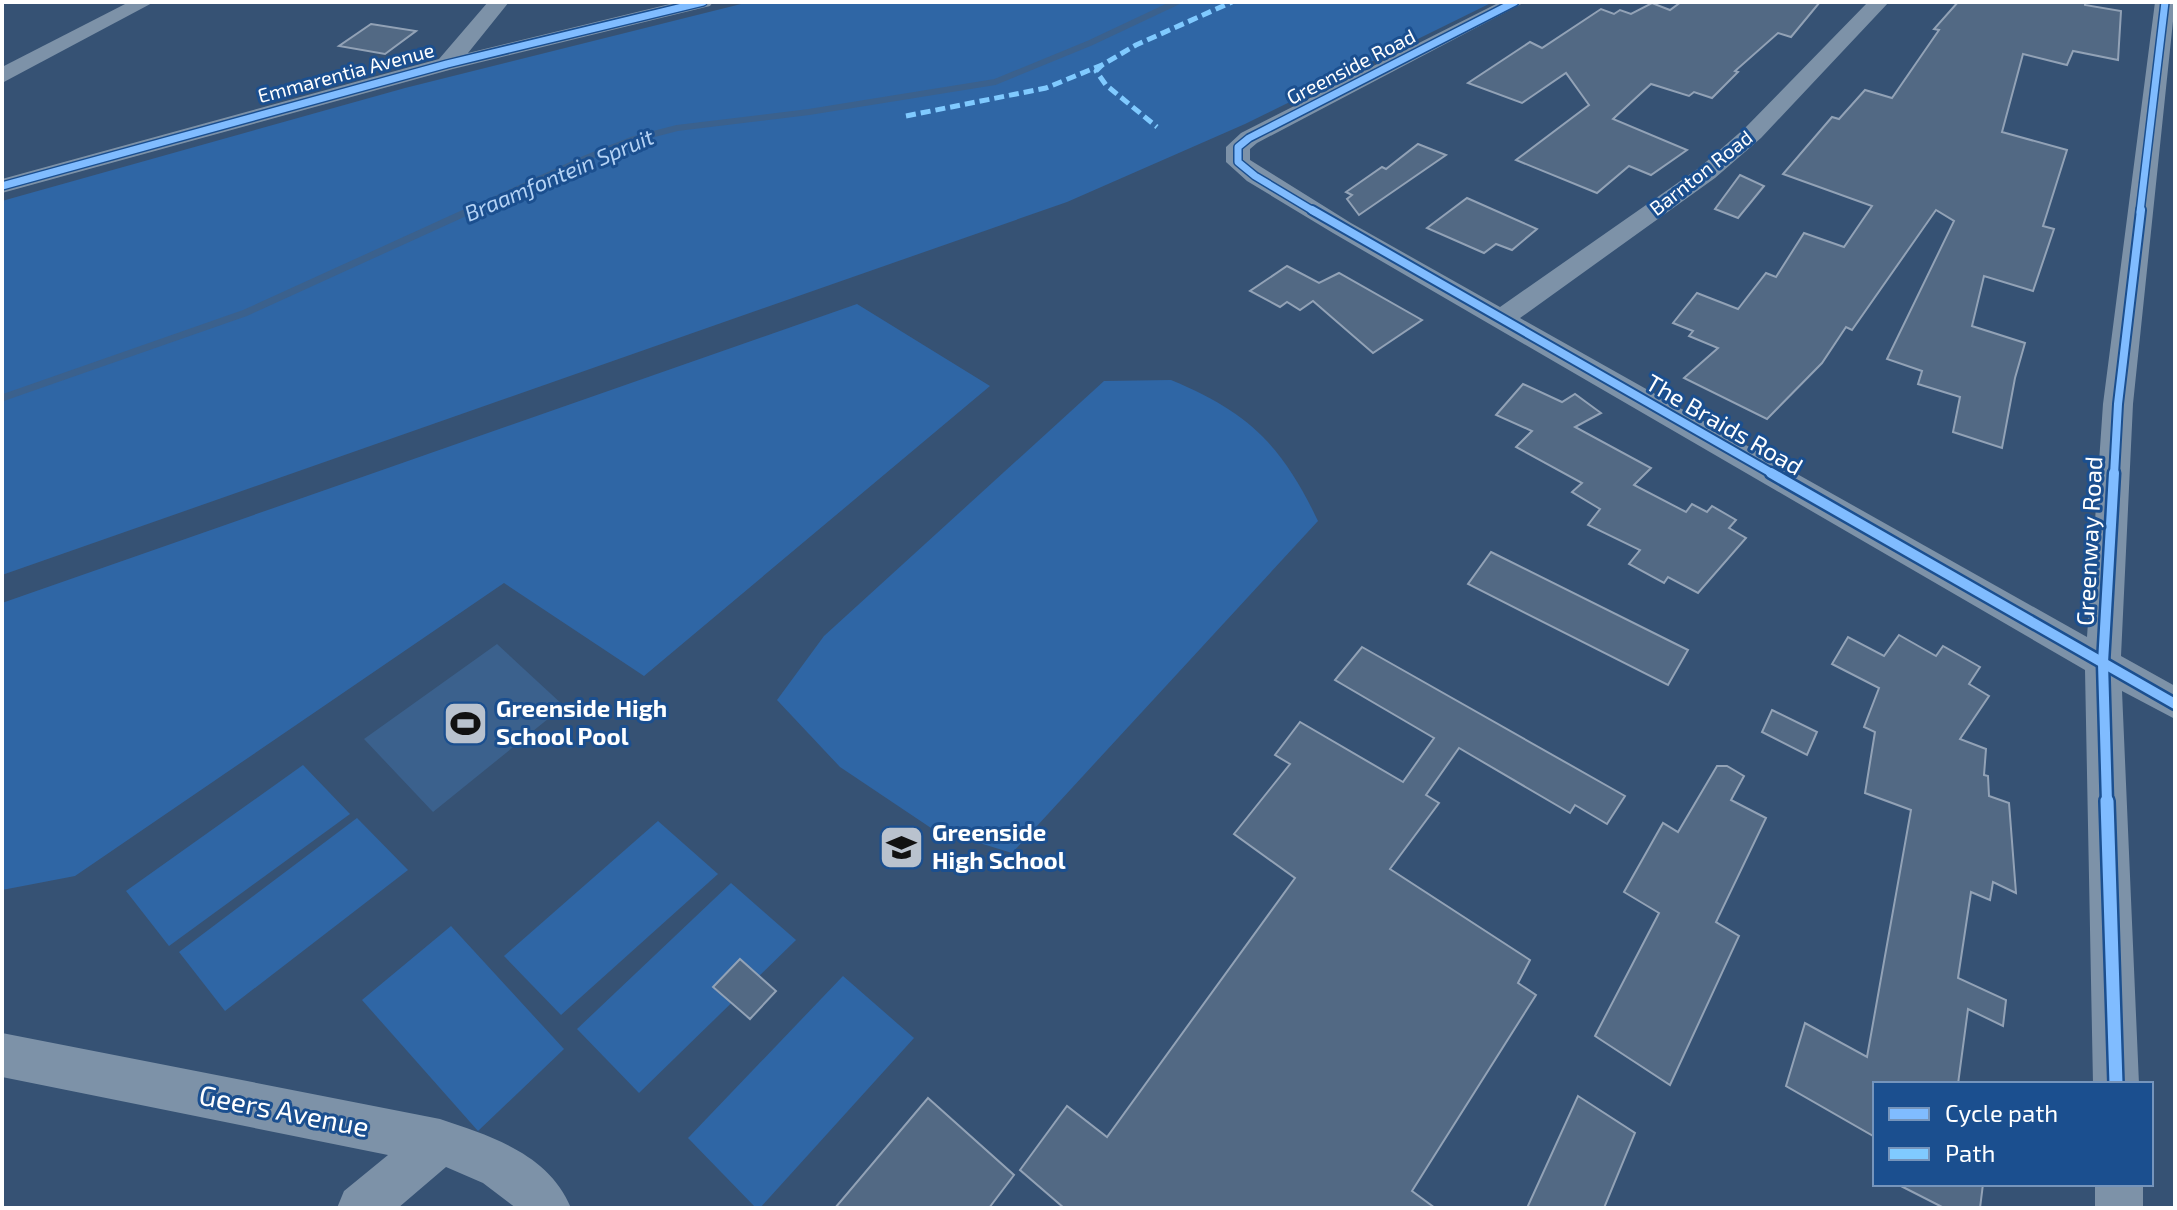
<svg xmlns="http://www.w3.org/2000/svg" width="2177" height="1210" font-family="'Exo 2',sans-serif">
<style>
.green{fill:#2f66a5}
.water{fill:#3b618d}
.lines{fill:none;stroke-linecap:round;stroke-linejoin:round}
.stream-far1{stroke:#3b618d;stroke-width:6}
.stream{stroke:#3b618d;stroke-width:7}
.building{fill:#526984;stroke:#92a2b6;stroke-width:2}
.minor{fill:#7d92a8;fill-rule:evenodd}
.quiet{stroke:#80caff;stroke-width:5;stroke-dasharray:10 5;stroke-linecap:butt}
.cycleway-far3-casing{stroke:#1b4f8f;stroke-width:10}
.cycleway-far2-casing{stroke:#1b4f8f;stroke-width:12}
.cycleway-far1-casing{stroke:#1b4f8f;stroke-width:15}
.cycleway-casing{stroke:#1b4f8f;stroke-width:18}
.cycleway-far3{stroke:#80bcff;stroke-width:7}
.cycleway-far2{stroke:#80bcff;stroke-width:8}
.cycleway-far1{stroke:#80bcff;stroke-width:10}
.cycleway{stroke:#80bcff;stroke-width:13}
.labels{text-anchor:middle;stroke-width:6;stroke-linejoin:round;paint-order:stroke}
.far-street-label{font-size:20px;fill:#fff;stroke:#1b4f8f}
.far-water-label{font-size:22px;font-style:italic;fill:#b5d3f5;stroke:#1b4f8f}
.street-label{font-size:24px;fill:#fff;stroke:#1b4f8f}
.poi-label{font-size:24px;font-weight:bold;fill:#fff;stroke:#1b4f8f;text-anchor:start}
.near-street-label{font-size:28px;fill:#fff;stroke:#1b4f8f}
</style>
<rect width="100%" height="100%" fill="#365274"/>
<g class="green">
<polygon points="749,2 1493,2 1245,124 1067,202 2,575 2,201 405,88"/>
<polygon points="857,304 990,386 644,676 504,583 75,876 2,890 2,603"/>
<path d="M 1171,380 C 1249,412 1282,446 1318,521 L 1012,853 L 931,828 L 840,767 L 777,700 L 824,636 L 1104,381 Z"/>
<polygon points="303,765 350,814 169,946 126,891"/>
<polygon points="357,818 408,870 225,1011 179,952"/>
<polygon points="658,821 718,874 561,1015 504,956"/>
<polygon points="731,883 796,940 639,1093 577,1029"/>
<polygon points="451,926 564,1049 478,1131 362,1000"/>
<polygon points="843,976 914,1038 760,1208 756,1208 688,1138"/>
</g>
<polygon class="water" points="497,644 564,706 433,812 364,739"/>
<g class="lines">
<polyline class="stream-far1" points="467,212 586,158 631,140 677,128 809,112 995,82 1090,43 1177,2"/>
<polyline class="stream" points="2,398 245,313 471,210"/>
</g>
<g class="building">
<polygon points="1681,2 1820,2 1791,37 1778,33 1735,71 1738,72 1712,98 1694,92 1689,96 1651,84 1613,119 1687,150 1651,175 1629,166 1597,193 1516,160 1589,105 1566,73 1522,103 1468,83 1530,42 1542,48 1601,9 1614,14 1620,10 1631,14 1652,3 1670,10"/>
<polygon points="1958,2 2085,2 2085,5 2121,11 2118,60 2073,51 2067,65 2023,54 2002,132 2067,150 2043,226 2054,229 2033,291 1984,276 1972,326 2025,343 2015,378 2002,448 1953,432 1960,397 1918,384 1922,371 1887,359 1954,221 1936,210 1852,330 1846,327 1822,363 1767,419 1684,378 1718,348 1689,336 1693,331 1673,323 1697,293 1738,309 1766,273 1776,277 1804,233 1844,247 1872,206 1783,174 1832,117 1839,119 1865,90 1892,98 1939,30 1934,29"/>
<polygon points="371,24 416,31 385,54 339,46"/>
<polygon points="1418,144 1446,155 1359,215 1347,199 1352,195 1346,192 1382,167 1386,169"/>
<polygon points="1740,175 1764,186 1738,218 1715,209"/>
<polygon points="1467,198 1537,229 1512,250 1496,244 1484,253 1427,228"/>
<polygon points="1287,266 1319,283 1339,273 1422,320 1373,353 1313,301 1300,310 1287,302 1280,307 1250,291"/>
<polygon points="1523,384 1562,402 1575,394 1601,413 1575,427 1651,468 1634,485 1686,512 1692,504 1707,512 1712,506 1736,520 1729,528 1746,538 1698,593 1668,577 1664,583 1629,564 1640,550 1588,525 1600,509 1572,492 1582,483 1516,447 1532,431 1496,415"/>
<polygon points="1491,552 1688,650 1668,685 1468,584"/>
<polygon points="1899,635 1936,656 1943,646 1980,667 1969,684 1989,696 1960,739 1986,749 1984,775 1988,776 1989,796 2009,803 2016,893 1993,882 1990,900 1971,892 1958,978 2006,1000 2003,1026 1968,1009 1958,1084 1875,1084 1875,1137 1786,1086 1805,1023 1867,1057 1911,810 1865,793 1875,732 1864,727 1879,688 1832,664 1848,637 1884,656"/>
<polygon points="1362,647 1625,796 1607,824 1575,805 1570,813 1459,748 1426,795 1439,803 1390,869 1530,960 1518,983 1536,995 1412,1191 1435,1208 1064,1208 1020,1170 1067,1106 1107,1137 1295,878 1234,834 1290,764 1275,755 1300,722 1403,782 1434,738 1335,680"/>
<polygon points="1772,710 1817,732 1807,755 1762,732"/>
<polygon points="1717,766 1727,766 1744,776 1731,800 1766,818 1716,922 1739,936 1670,1085 1595,1036 1659,913 1624,892 1663,823 1678,832"/>
<polygon points="740,959 776,991 750,1019 713,987"/>
<polygon points="1578,1096 1635,1133 1604,1208 1527,1208"/>
<polygon points="928,1098 1014,1175 989,1208 835,1208"/>
<polygon points="1897,1184 1983,1184 1980,1208 1944,1208"/>
</g>
<g class="lines">
<g class="minor">
<polygon points="129,2 154,2 2,83 2,67"/>
<polygon points="488,2 509,2 468,53 678,2 713,2 710,6 453,69 2,193 2,179 439,59"/>
<polygon points="1500,2 1525,2 1257,143 1250,149 1250,160 1351,223 1500,307 1699,168 1745,128 1868,2 1889,2 1761,138 1715,178 1520,318 2087,637 2103,404 2155,2 2175,2 2133,404 2121,656 2175,686 2175,719 2122,691 2139,1084 2093,1084 2085,670 1333,233 1247,181 1226,162 1226,147 1241,133"/>
<path d="M 2,1033 L 440,1119 C 491,1136 549,1154 571,1208 L 516,1208 L 483,1183 L 446,1167 L 398,1208 L 337,1208 L 344,1191 L 388,1155 L 2,1077 Z"/>
<rect x="2095" y="1184" width="48" height="24"/>
</g>
<g class="quiet">
<polyline points="1102,65 1096,71 1106,85 1157,127"/>
<polyline points="906,116 1046,88 1102,65 1136,45 1232,2"/>
</g>
<defs>
<g id="cycleway-far3">
<polyline points="2,186 447,64 703,2"/>
<polyline points="1315,212 1255,176 1238,162 1238,147 1249,138 1515,2"/>
<polyline points="2140,212 2165,2"/>
</g>
<g id="cycleway-far2">
<polyline points="1312,210 1775,475"/>
<polyline points="2114,475 2118,404 2141,210"/>
</g>
<g id="cycleway-far1">
<polyline points="1771,473 2175,704"/>
<polyline points="2107,803 2103,663 2114,473"/>
</g>
<polyline id="cycleway" points="2107,801 2116,1084"/>
</defs>
<use href="#cycleway-far3" class="cycleway-far3-casing"/>
<use href="#cycleway-far2" class="cycleway-far2-casing"/>
<use href="#cycleway-far1" class="cycleway-far1-casing"/>
<use href="#cycleway" class="cycleway-casing"/>
<use href="#cycleway-far3" class="cycleway-far3"/>
<use href="#cycleway-far2" class="cycleway-far2"/>
<use href="#cycleway-far1" class="cycleway-far1"/>
<use href="#cycleway" class="cycleway"/>
</g>
<defs>
<symbol id="stadium-square" viewBox="-11 -11 22 22"><rect x="-9" y="-9" width="18" height="18" rx="4" fill="#b9c2ce" stroke="#1b4f8f"/><path d="M0-5a6.5 5 0 1 0 0 10a6.5 5 0 1 0 0-10ZM-3.5-1.8h7v3.6h-7Z" fill="#111"/></symbol>
<symbol id="school-square" viewBox="-11 -11 22 22"><rect x="-9" y="-9" width="18" height="18" rx="4" fill="#b9c2ce" stroke="#1b4f8f"/><path d="M0-5L7-2L0 1L-7-2ZM-4 1L0 2.5L4 1V4Q0 6-4 4Z" fill="#111"/></symbol>
</defs>
<g fill-rule="evenodd">
<use href="#stadium-square" x="440" y="698" width="51" height="51"/>
<use href="#school-square" x="876" y="822" width="51" height="51"/>
</g>
<g class="labels">
<g class="far-street-label">
<text transform="translate(1351 67) rotate(-27)" y="7">Greenside Road</text>
<text transform="translate(346 73) rotate(-15)" y="7">Emmarentia Avenue</text>
<text transform="translate(1701 173) rotate(-38)" y="7">Barnton Road</text>
</g>
<g class="far-water-label">
<text transform="translate(559 175) rotate(-23)" y="8">Braamfontein Spruit</text>
</g>
<g class="street-label">
<text transform="translate(1724 425) rotate(30)" y="8">The Braids Road</text>
<text transform="translate(2090 541) rotate(-87)" y="8">Greenway Road</text>
</g>
<g class="poi-label">
<text x="496" y="717">Greenside High<tspan x="496" dy="28">School Pool</tspan></text>
<text x="932" y="841">Greenside<tspan x="932" dy="28">High School</tspan></text>
</g>
<g class="near-street-label">
<text transform="translate(284 1111) rotate(11)" y="10">Geers Avenue</text>
</g>
</g>
<rect width="2177" height="1210" fill="none" stroke="#ffffff" stroke-width="8"/>
<rect x="1873" y="1082" width="280" height="104" fill="#1b4f8f" stroke="#7695bc" stroke-width="2"/>
<rect x="1889" y="1108" width="40" height="12" fill="#80bcff" stroke="#7695bc" stroke-width="2"/>
<text x="1945" y="1122" font-size="24" fill="#ffffff">Cycle path</text>
<rect x="1889" y="1148" width="40" height="12" fill="#80caff" stroke="#7695bc" stroke-width="2"/>
<text x="1945" y="1162" font-size="24" fill="#ffffff">Path</text>
</svg>
